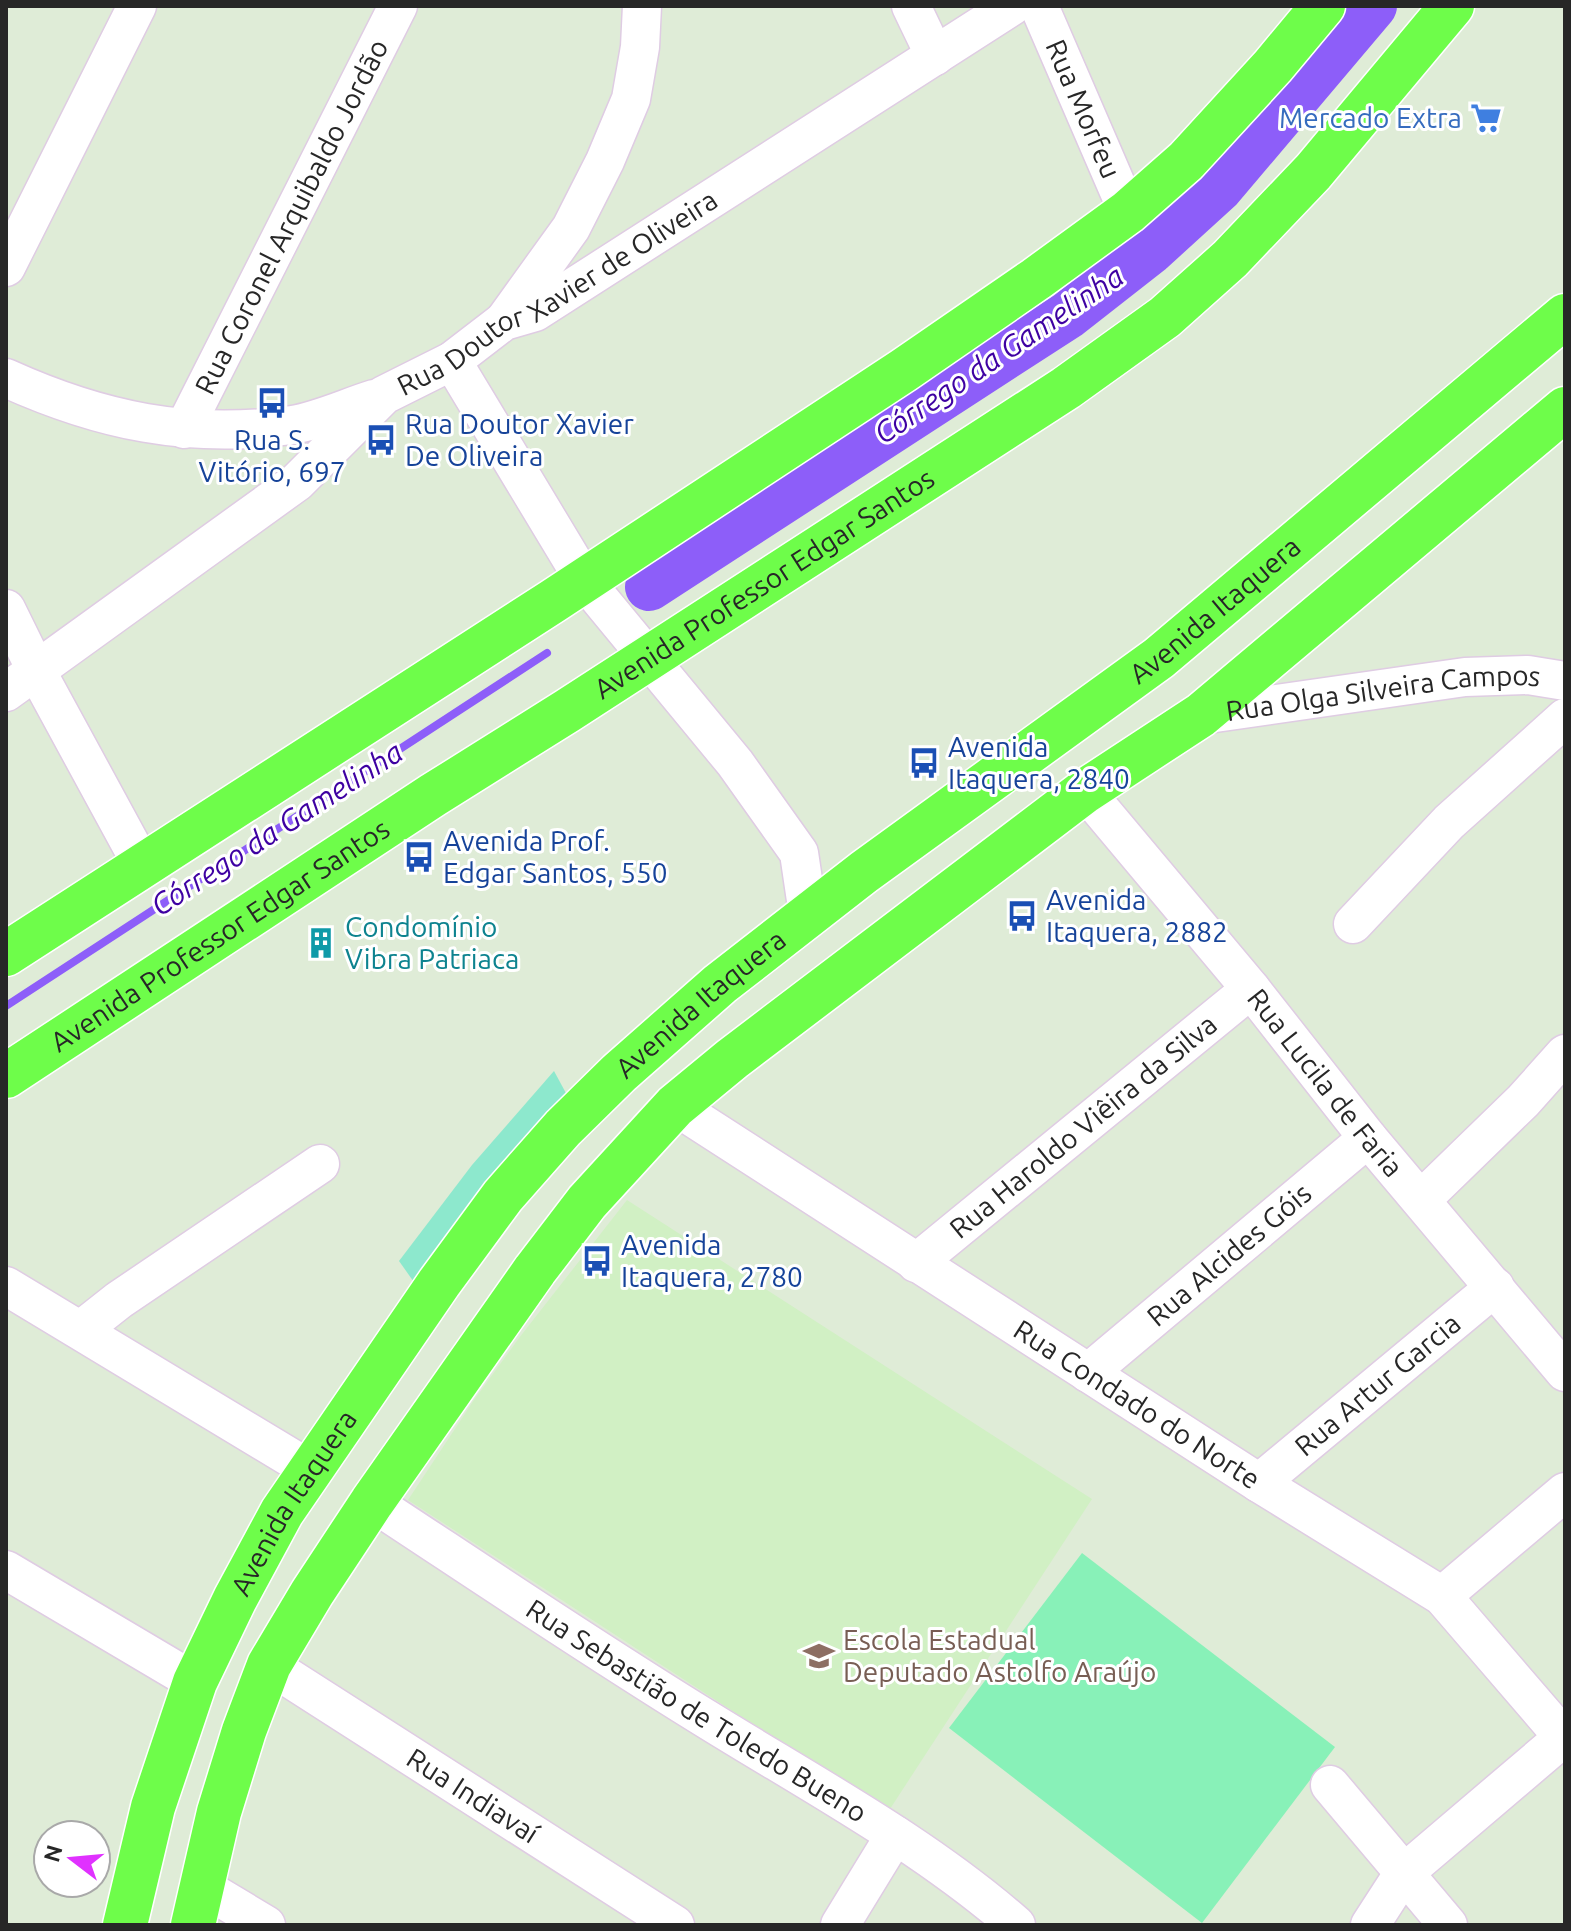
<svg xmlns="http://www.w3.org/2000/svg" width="1571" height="1931" font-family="Ubuntu,sans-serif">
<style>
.education{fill:#d1f0c4}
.green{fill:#8de8cd}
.pitch{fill:#88f1b8}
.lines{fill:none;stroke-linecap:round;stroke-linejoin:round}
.stream{stroke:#8d5ef9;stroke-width:8}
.river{stroke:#8d5ef9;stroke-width:48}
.minor-casing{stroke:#dfcce3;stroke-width:41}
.major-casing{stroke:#fff;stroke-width:47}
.minor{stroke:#fff;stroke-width:38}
.major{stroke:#6efd4a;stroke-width:44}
.labels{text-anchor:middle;stroke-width:6;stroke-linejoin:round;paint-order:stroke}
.street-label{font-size:28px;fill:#272727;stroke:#fff}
.shop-label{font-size:28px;fill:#366cbe;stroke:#fff;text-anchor:end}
.transit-label{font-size:28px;fill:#164399;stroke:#fff;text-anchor:start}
.culture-label{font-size:28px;fill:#0d838f;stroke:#fff;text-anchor:start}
.education-label{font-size:28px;fill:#785e54;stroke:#fff;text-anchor:start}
.water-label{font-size:30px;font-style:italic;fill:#3e01a2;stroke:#fff}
</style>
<rect width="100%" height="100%" fill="#dfecd7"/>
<polygon class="education" points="627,1200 1092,1499 888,1812 408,1500 474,1400 519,1338"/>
<polygon class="green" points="554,1071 567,1095 416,1285 399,1261 472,1165"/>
<polygon class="pitch" points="1082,1553 1335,1747 1202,1923 949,1728"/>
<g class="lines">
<polyline class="stream" points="6,1006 547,653"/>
<polyline class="river" points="649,587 1068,315 1151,250 1219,188 1373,6"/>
<defs>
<g id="minor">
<polyline points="911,6 935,56"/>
<path id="s1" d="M 1039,6 L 1128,212"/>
<polyline points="6,267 137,6"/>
<polyline points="504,321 571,228 605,161 631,99 640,47 642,6"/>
<polyline points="452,361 584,580 735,763 799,853 808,914"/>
<path d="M 6,378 C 101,421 188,439 292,425 C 319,421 348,407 374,399"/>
<path id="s2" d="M 184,429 L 398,6"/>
<polyline points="6,609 37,672 143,867"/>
<path id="s3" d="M 6,692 L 297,482 L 384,395 L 452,361 L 504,321 L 535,312 L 1012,6"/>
<path id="s4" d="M 1201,715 L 1465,677 L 1528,675 L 1565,681"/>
<path id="s5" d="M 1085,791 L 1251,989 L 1368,1138 L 1565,1372"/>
<polyline points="1353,924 1449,822 1565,718"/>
<path id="s6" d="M 675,1106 L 1259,1483 L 1442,1596 L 1565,1739"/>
<polyline points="1422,1199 1523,1101 1565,1054"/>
<path id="s7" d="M 916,1263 L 1251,989"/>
<polyline points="6,1286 311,1470"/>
<polyline points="81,1330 119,1300 320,1164"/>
<path id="s8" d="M 1088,1373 L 1368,1138"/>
<path id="s9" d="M 1259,1483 L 1495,1287"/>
<path id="s10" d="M 372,1502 C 483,1575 594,1650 708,1720 C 813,1785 923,1844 1016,1925"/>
<polyline points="6,1570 195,1682"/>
<polyline points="1442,1596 1565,1492"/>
<path id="s11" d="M 269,1665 L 675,1925"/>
<polyline points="1330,1785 1448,1925"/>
<polyline points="201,1886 266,1925"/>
<polyline points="840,1925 895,1835"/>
<polyline points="1370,1925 1403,1874 1564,1737"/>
</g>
<g id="major">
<polyline points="6,954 553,601 904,370 1036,279 1128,212 1186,161 1273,66 1323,6"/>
<path id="s12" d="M 6,1076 L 433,795 L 567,711 L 1066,388 L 1165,317 L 1230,259 L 1313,172 L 1452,6"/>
<path id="s13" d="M 125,1925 L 153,1807 L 195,1682 L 235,1599 L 282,1512 L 439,1283 L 503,1196 L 563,1128 L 619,1073 L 720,984 L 864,872 L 1159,658 L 1565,316"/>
<polyline points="193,1925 219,1812 244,1731 269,1665 312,1593 372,1502 535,1270 587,1202 675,1106 732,1059 1085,791 1201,715 1565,409"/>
</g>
</defs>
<use href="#minor" class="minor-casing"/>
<use href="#major" class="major-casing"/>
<use href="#minor" class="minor"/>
<use href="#major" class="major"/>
</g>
<defs>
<symbol id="supermarket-bare" viewBox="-9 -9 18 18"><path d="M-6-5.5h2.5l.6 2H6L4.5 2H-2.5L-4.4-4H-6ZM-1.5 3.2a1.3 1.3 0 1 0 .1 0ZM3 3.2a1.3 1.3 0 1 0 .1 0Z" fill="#3f7fe0" stroke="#fff" stroke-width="2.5" paint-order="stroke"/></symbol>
<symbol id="bus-bare" viewBox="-9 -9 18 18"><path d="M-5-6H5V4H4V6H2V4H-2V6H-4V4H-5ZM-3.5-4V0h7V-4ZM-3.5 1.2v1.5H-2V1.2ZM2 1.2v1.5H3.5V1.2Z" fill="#1a4fb4" stroke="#fff" stroke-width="2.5" paint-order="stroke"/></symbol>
<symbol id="building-bare" viewBox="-9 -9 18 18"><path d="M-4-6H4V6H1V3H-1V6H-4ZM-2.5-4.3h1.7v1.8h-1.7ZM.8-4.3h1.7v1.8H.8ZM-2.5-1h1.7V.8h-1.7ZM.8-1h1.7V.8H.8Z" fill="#0f9aa8" stroke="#fff" stroke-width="2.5" paint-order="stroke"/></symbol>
<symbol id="school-bare" viewBox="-9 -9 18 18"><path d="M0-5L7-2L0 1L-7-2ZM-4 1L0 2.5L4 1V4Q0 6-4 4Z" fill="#8d6e63" stroke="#fff" stroke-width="2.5" paint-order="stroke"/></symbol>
</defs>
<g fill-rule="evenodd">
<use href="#supermarket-bare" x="1464" y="96" width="44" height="44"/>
<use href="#bus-bare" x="250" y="381" width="44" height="44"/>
<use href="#bus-bare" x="359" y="418" width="44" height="44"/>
<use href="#bus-bare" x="902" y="741" width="44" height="44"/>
<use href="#bus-bare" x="397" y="835" width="44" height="44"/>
<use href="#bus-bare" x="1000" y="894" width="44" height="44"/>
<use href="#building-bare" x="299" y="921" width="44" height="44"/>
<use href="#bus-bare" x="575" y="1239" width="44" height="44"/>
<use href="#school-bare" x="797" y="1634" width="44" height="44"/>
</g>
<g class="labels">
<g class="street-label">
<text dy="10" stroke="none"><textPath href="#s1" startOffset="112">Rua Morfeu</textPath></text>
<text dy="10" stroke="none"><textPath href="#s2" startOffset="238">Rua Coronel Arquibaldo Jordão</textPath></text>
<text dy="10" stroke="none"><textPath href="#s3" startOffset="684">Rua Doutor Xavier de Oliveira</textPath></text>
<text dy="10" stroke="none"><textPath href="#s12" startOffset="904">Avenida Professor Edgar Santos</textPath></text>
<text dy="10" stroke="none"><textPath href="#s13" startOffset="1754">Avenida Itaquera</textPath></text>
<text dy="10" stroke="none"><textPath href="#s4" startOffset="184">Rua Olga Silveira Campos</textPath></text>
<text dy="10" stroke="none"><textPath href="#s12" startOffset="256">Avenida Professor Edgar Santos</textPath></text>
<text dy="10" stroke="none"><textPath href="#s13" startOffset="1106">Avenida Itaquera</textPath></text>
<text dy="10" stroke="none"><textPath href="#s5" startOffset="378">Rua Lucila de Faria</textPath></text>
<text dy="10" stroke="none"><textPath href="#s7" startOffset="216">Rua Haroldo Viêira da Silva</textPath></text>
<text dy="10" stroke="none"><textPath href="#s8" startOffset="184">Rua Alcides Góis</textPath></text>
<text dy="10" stroke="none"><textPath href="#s9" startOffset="154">Rua Artur Garcia</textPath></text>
<text dy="10" stroke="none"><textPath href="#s6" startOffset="550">Rua Condado do Norte</textPath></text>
<text dy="10" stroke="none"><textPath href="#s13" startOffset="458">Avenida Itaquera</textPath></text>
<text dy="10" stroke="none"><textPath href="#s10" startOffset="386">Rua Sebastião de Toledo Bueno</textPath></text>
<text dy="10" stroke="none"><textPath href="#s11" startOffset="242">Rua Indiavaí</textPath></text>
</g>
<g class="shop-label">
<text x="1462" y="128">Mercado Extra</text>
</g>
<g class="transit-label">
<text x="405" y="434">Rua Doutor Xavier<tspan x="405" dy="32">De Oliveira</tspan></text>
<text x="272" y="450" text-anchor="middle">Rua S.<tspan x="272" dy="32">Vitório, 697</tspan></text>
<text x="948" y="757">Avenida<tspan x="948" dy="32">Itaquera, 2840</tspan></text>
<text x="443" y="851">Avenida Prof.<tspan x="443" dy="32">Edgar Santos, 550</tspan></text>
<text x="1046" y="910">Avenida<tspan x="1046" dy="32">Itaquera, 2882</tspan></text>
<text x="621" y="1255">Avenida<tspan x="621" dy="32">Itaquera, 2780</tspan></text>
</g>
<g class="culture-label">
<text x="345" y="937">Condomínio<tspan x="345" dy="32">Vibra Patriaca</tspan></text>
</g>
<g class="education-label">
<text x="843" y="1650">Escola Estadual<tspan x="843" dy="32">Deputado Astolfo Araújo</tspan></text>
</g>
<g class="water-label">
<text transform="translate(999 355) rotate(-34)" y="10">Córrego da Gamelinha</text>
<text transform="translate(277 829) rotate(-33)" y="10">Córrego da Gamelinha</text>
</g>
</g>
<rect width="1571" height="1931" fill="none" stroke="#272727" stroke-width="16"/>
<g transform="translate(72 1859) rotate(286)"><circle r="38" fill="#ffffff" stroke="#a9a9a9" stroke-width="2"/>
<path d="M0-6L14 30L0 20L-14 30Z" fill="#e031ff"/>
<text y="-12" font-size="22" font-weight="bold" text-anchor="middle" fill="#272727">N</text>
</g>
</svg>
